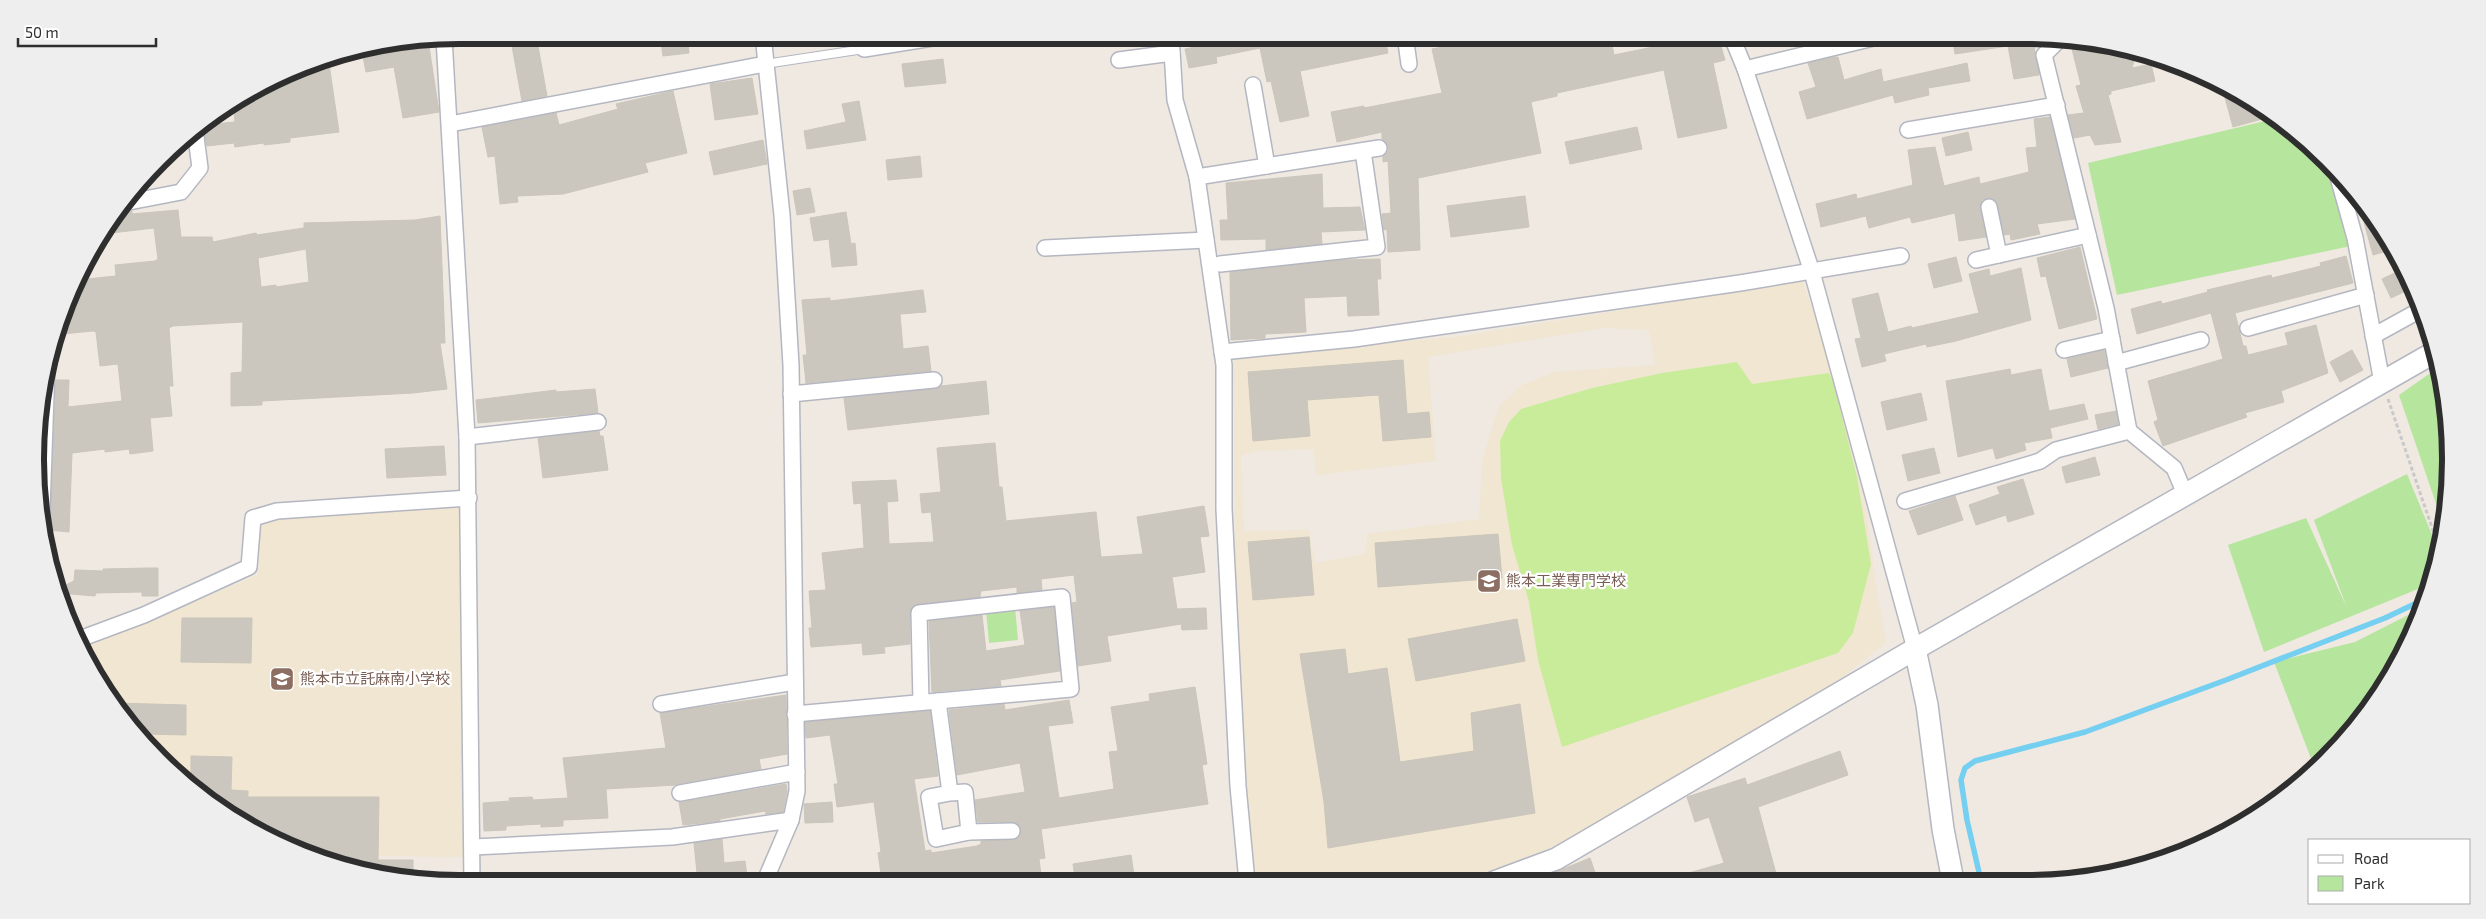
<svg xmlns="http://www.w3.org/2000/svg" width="2486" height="919" font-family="'Exo 2','Noto Sans JP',sans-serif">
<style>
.education{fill:#f0e6d1;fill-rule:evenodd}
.green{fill:#b6e59e}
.pitch{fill:#c9ec9a}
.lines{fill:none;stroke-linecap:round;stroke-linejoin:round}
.stream{stroke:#75cff0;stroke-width:5.5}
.building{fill:#cbc7bf;stroke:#cbc5ba;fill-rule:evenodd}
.lane-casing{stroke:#b4b7c1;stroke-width:10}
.street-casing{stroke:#b4b7c1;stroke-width:18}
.secondary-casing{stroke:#b4b7c1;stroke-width:24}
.path{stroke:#c9c9c9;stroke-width:3;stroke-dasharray:4 2.5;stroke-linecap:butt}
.lane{stroke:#fff;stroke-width:8}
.street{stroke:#fff;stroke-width:15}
.secondary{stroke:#fff;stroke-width:21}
.labels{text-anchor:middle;stroke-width:4.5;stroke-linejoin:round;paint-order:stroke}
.education-label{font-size:15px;fill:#785e54;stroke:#fff;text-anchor:start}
.rim{fill:none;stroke:#2e2e2e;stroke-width:6}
</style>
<rect width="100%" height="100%" fill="#efe9e1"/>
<g class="education">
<path d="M 1801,277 L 1831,362 L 1866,508 L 1876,585 L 1886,642 L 1844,676 L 1625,807 L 1551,848 L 1458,882 L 1247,882 L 1238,786 L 1233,357 L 1462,336 L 1707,296 ZM 1604,328 L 1649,330 L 1655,365 L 1554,372 L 1522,385 L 1499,406 L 1491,431 L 1482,461 L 1479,519 L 1367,534 L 1366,554 L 1315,563 L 1309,530 L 1244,531 L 1241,456 L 1257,451 L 1314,449 L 1316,475 L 1436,461 L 1428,357 ZM 1737,362 L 1752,384 L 1838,653 L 1708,695 L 1529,602 L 1512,545 L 1501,479 L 1500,441 L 1509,422 L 1521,409 L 1592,388 L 1662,373 ZM 1498,534 L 1502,577 L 1378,587 L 1375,543 ZM 1309,537 L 1314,594 L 1253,600 L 1248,542 ZM 1517,619 L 1525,661 L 1416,681 L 1409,639 ZM 1344,649 L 1367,806 L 1477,791 L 1471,713 L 1520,704 L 1535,813 L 1328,848 L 1324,802 L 1300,654 ZM 1387,669 L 1402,777 L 1356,673 Z"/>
<path d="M 462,506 L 464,857 L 310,855 L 272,840 L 240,821 L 248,820 L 248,791 L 231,790 L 231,757 L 192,756 L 191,785 L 143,734 L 185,735 L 186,705 L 114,703 L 106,695 L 82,649 L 258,575 L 260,551 L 256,530 L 266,520 ZM 182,618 L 252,618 L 251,662 L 182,662 Z"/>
</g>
<g class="green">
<polygon points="2278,118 2327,162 2351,246 2117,295 2088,163"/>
<path d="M 2439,367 C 2451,421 2453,473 2444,527 L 2399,395 Z"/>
<polygon points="2407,474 2439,552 2436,570 2430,584 2264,652 2228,545 2306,518 2347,608 2314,520"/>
<polygon points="1015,607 1018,640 989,643 986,610"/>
<polygon points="2418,610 2380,695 2315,769 2274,662 2355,642"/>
</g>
<polygon class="pitch" points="1737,362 1752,384 1829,373 1833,381 1857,477 1871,564 1853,633 1838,653 1562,747 1538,660 1529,602 1512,545 1501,479 1500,441 1509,422 1521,409 1592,388 1662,373"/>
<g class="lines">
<polyline class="stream" points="1981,881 1967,820 1961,780 1965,768 1975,761 2085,732 2226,680 2385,618 2423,600"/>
</g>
<g class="building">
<polygon points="510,35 536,35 547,96 522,101"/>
<polygon points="660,35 687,35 689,53 663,56"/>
<polygon points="1238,35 1384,35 1388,53 1300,71 1309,116 1280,122 1271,81 1267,82 1260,48 1216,57 1217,63 1189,68 1185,49 1238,38"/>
<polygon points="1480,35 1610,35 1614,55 1653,47 1650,35 1671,35 1675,48 1718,36 1725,60 1713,63 1727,128 1678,138 1664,70 1557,93 1557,96 1531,102 1541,153 1418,178 1420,250 1388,252 1387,229 1384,230 1382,214 1391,213 1388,161 1383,162 1383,156 1388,152 1388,146 1382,139 1382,132 1337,142 1331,112 1364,106 1364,108 1442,93 1432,49 1469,42 1468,37"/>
<polygon points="1799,35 1828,35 1829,39 1802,46"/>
<polygon points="1952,35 2032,36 2039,75 2014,79 2008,46 1955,54"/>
<polygon points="428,40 439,112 403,118 394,67 366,72 362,51"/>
<polygon points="2070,41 2137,50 2132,68 2151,64 2155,81 2111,91 2111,94 2108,95 2121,142 2095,145 2090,135 2074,138 2068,115 2084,113 2076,86 2081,85"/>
<polygon points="328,57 339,132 290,138 290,142 264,145 264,143 235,147 234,143 207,146 203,125 235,122 233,102 248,92"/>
<polygon points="1834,57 1838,57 1844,80 1881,69 1883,82 1967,63 1970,81 1928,88 1929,95 1895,103 1893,95 1807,119 1799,92 1816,87 1808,63"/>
<polygon points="943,59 946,83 905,87 902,64"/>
<polygon points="752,78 758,114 715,120 710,84"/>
<polygon points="673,91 687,153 645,163 648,172 563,194 517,196 518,202 500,204 495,156 488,157 482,127 556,113 559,125 618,109 616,104"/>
<polygon points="2234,91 2239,94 2273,116 2233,127 2224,94"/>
<polygon points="859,101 866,140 807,149 804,131 846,122 842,104"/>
<polygon points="2050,117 2075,219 2037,224 2040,234 2011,240 2010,234 2004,235 1996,201 1988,198 1982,200 1980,208 1986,237 1959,241 1955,213 1912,223 1910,217 1869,228 1866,216 1821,227 1816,204 1856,194 1857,199 1913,185 1908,150 1935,147 1944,186 1979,177 1980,184 2029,172 2026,148 2037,147 2034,119"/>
<polygon points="1637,127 1642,149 1570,164 1565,142"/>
<polygon points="1968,132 1972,150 1946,156 1942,138"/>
<polygon points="763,140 767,164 714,175 709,152"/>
<polygon points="920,156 922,177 888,180 886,160"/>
<polygon points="1322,174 1323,208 1360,207 1365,230 1321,232 1322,244 1266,250 1266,239 1221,240 1220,220 1228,220 1226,183"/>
<polygon points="810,188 815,212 797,215 793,191"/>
<polygon points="1525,196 1529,227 1451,237 1447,206"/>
<polygon points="2360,199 2387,237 2391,250 2373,255 2358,200"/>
<path d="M 178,210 L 181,237 L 212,237 L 213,242 L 256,233 L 257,235 L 304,228 L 304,223 L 415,220 L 440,216 L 445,343 L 440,343 L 447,389 L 413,393 L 262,401 L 262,405 L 231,406 L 231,373 L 242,372 L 243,322 L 173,326 L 169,328 L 173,386 L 169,386 L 172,416 L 150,418 L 153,451 L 130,454 L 129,449 L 105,452 L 105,449 L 72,453 L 69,532 L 48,530 L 51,509 L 56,380 L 69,380 L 68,407 L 122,401 L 118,364 L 100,366 L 96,332 L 93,331 L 62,334 L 60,318 L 77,280 L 116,276 L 115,265 L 155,261 L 158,259 L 154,228 L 103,234 L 121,211 L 132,211 L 132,214 ZM 306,249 L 309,282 L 276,287 L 276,285 L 261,287 L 258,258 Z"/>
<polygon points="846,212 851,244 855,243 857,265 832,267 829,239 814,241 810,218"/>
<polygon points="2080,247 2097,319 2059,329 2046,276 2041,277 2037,258"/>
<polygon points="2346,256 2353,283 2235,313 2243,346 2246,346 2248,355 2288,345 2285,333 2316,325 2328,373 2281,391 2284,402 2245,413 2247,417 2163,446 2154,422 2158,420 2148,381 2223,359 2211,313 2137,334 2131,309 2161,301 2162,304 2208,292 2207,290 2271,275 2272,278 2321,266 2320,263"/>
<polygon points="1956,257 1962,281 1934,288 1928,264"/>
<polygon points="1380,259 1381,279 1377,279 1379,315 1348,316 1347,296 1304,298 1306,332 1265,334 1265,338 1231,340 1230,272 1341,260"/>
<polygon points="2021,268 2031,320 1956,341 1927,347 1926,344 1884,354 1886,361 1862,367 1855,339 1861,338 1852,299 1878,293 1888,332 1911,326 1912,328 1979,313 1969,274 1989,269 1990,276"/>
<polygon points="2401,270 2410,289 2391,298 2382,279"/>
<polygon points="923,290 926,312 900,314 903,349 928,346 931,371 806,383 803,355 807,355 802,300 830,298 830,301"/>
<polygon points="2104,350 2108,368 2071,377 2067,359"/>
<polygon points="2352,350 2363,370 2340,382 2330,362"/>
<polygon points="1403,360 1407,414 1429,412 1431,437 1383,441 1379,395 1307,400 1310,436 1253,441 1248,372"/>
<polygon points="2010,369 2011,375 2041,369 2049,411 2084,404 2088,419 2050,428 2052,438 2024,443 2026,450 1996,459 1993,448 1958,457 1946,381"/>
<polygon points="986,381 989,414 848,430 844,398 935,389 941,386"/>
<polygon points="595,389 598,413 478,423 476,400 556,390 556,392"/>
<polygon points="1921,393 1927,420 1887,430 1881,402"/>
<polygon points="2116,411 2118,424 2098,429 2095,415"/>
<polygon points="599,431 600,436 603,436 608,470 543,478 538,438"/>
<polygon points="995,443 999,487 1002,487 1006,521 1096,512 1101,557 1143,554 1137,517 1204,506 1209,536 1200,537 1205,572 1172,577 1177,609 1206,608 1207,629 1182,630 1181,624 1107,636 1111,661 1078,666 1072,603 1077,602 1074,575 1041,579 1042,590 1017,593 1017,587 981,591 980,597 914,605 910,613 910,644 884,647 885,653 863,655 862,643 811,647 809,628 812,628 809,591 826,590 822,553 864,548 861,503 854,504 852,482 896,480 898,501 887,502 889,544 934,542 931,512 922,513 920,494 941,492 937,448"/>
<polygon points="444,446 446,475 387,478 385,449"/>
<polygon points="1934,448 1940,473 1908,481 1902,455"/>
<polygon points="2095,457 2100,475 2066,483 2062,467"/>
<polygon points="2023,479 2034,514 2008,522 2006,515 1976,525 1969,505 2000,494 1997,487"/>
<polygon points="1955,496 1963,520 1918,535 1909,511"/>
<polygon points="1498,534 1502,578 1378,587 1375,543"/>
<polygon points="1309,537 1314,595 1253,600 1248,542"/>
<polygon points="148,568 158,568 158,596 142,596 142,592 96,593 95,596 59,593 57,589 74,581 75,570 103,571 103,569"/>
<polygon points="1054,607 1060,671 1000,680 1001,686 932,692 929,621 982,615 986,651 1025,645 1020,611"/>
<polygon points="182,618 252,618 251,663 181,662"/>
<polygon points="1517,619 1525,661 1416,681 1408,639"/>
<polygon points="1345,649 1348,674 1387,668 1400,762 1474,751 1471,713 1520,704 1535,813 1328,848 1324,802 1300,654"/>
<polygon points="1195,687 1207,764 1202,765 1208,804 1041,829 1045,858 1039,859 1042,883 918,883 915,876 882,881 878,853 881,852 874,802 837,807 834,784 838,784 830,735 806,738 805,722 930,711 938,776 914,779 925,851 931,850 931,853 977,846 981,844 981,841 1013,840 1017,839 1021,831 1020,826 1012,822 978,822 975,800 1025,792 1020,763 957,775 949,710 1004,704 1005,710 1069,700 1073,723 1048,726 1059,798 1114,789 1109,752 1118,751 1111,707 1150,701 1149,694"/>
<polygon points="786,695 787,754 759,759 761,769 676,785 606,789 608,818 563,820 563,826 541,827 541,824 506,826 506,830 484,831 483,803 510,801 509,798 532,797 533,800 568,798 563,758 666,748 660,713"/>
<polygon points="114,703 186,705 186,735 143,734"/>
<polygon points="1840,751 1848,775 1758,807 1778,881 1675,881 1674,877 1724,863 1709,817 1695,822 1687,797 1745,778 1747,785"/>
<polygon points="191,756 232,757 231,790 248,791 248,797 379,797 378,860 413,860 413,878 349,869 272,840 201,796 191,785"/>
<polygon points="786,784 787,791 783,812 766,814 765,811 720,819 720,821 683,825 679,802"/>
<polygon points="832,802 833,822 805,823 804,804"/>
<polygon points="722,839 724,863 745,861 748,883 698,883 694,843"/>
<polygon points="1131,855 1135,882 1076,883 1073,864"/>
<polygon points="1590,858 1598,881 1559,882 1556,872"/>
</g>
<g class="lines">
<defs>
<polyline id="lane" points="765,64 864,49 863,35"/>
<g id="street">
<polyline points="763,35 782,215 791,365 797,791 791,820 764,883"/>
<polyline points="1171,35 1175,100 1197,177 1224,365 1224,509 1238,786 1247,882"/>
<polyline points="1405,35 1409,64"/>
<polyline points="1731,35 1745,69 1812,272 1915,649"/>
<polyline points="444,38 467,437 472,884"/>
<polyline points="2060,39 2044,55 2106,308 2129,431 2174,468 2185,494"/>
<polyline points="864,49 951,35"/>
<polyline points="1119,60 1172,53"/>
<polyline points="1745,69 1886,35"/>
<polyline points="1253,85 1267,166"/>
<polyline points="450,124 765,64"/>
<polyline points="1908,130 2057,105"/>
<polyline points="2336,170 2355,238 2382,382"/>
<polyline points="1197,177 1379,148"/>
<polyline points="129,202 181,192 200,168 195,129"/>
<polyline points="1989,207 1999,255"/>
<polyline points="1045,248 1206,240"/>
<polyline points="1976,260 2088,235"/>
<polyline points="1220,264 1377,247 1363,151"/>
<polyline points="2248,328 2366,295"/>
<polyline points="2373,336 2422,309"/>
<polyline points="2064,350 2112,339"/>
<polyline points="1222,352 1354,339 1740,283 1901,256"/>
<polyline points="2116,363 2201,340"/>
<polyline points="791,394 934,380"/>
<polyline points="467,437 598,422"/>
<polyline points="1905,501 2040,461 2056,450 2129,431"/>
<polyline points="42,509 47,367"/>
<polyline points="77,640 144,615 249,567 253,518 277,511 469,498"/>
<polyline points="938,701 950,793 965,792 969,832 936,839 929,797 950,793"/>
<polyline points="661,704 795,682"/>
<polyline points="795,714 1071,689 1062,597 919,613 921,702"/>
<polyline points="680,793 797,772"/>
<polyline points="969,832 1012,831"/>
<polyline points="473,847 672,837 791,820"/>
</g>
<g id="secondary">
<polyline points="1915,649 1927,705 1943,829 1953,881"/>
<polyline points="1494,882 1556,859 1915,649 2435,352"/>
</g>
</defs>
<use href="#lane" class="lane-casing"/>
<use href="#street" class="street-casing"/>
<use href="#secondary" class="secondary-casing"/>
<polyline class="path" points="2388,399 2440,551"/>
<use href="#lane" class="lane"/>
<use href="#street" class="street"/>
<use href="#secondary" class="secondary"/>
</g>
<defs>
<symbol id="school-square" viewBox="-11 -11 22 22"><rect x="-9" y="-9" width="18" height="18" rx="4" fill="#8d6e63" stroke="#fff"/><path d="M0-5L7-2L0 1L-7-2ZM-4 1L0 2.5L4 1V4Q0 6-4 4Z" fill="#fff"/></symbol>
</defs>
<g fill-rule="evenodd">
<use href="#school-square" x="1475" y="567" width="28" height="28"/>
<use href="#school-square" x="268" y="665" width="28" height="28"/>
</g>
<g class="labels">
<g class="education-label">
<text x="1506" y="586">熊本工業専門学校</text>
<text x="300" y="684">熊本市立託麻南小学校</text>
</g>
</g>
<path d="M0 0H2486V919H0ZM459 44H2027A415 415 0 0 1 2442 459V460A415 415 0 0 1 2027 875H459A415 415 0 0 1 44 460V459A415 415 0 0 1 459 44Z" fill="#eee" fill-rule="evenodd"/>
<path class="rim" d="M459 44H2027A415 415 0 0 1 2442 459V460A415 415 0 0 1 2027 875H459A415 415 0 0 1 44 460V459A415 415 0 0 1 459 44Z"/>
<rect x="2308" y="839" width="162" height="65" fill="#ffffff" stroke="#ababab"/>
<rect x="2318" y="855" width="25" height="8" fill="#ffffff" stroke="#ababab"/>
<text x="2354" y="864" font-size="15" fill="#2e2e2e">Road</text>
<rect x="2318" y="876" width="25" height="15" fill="#b6e59e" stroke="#ababab"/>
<text x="2354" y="889" font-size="15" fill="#2e2e2e">Park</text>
<path d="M18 38v8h138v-8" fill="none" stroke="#2e2e2e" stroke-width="2.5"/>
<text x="25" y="38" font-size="15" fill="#2e2e2e" stroke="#ffffff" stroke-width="4" paint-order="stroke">50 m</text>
</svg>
